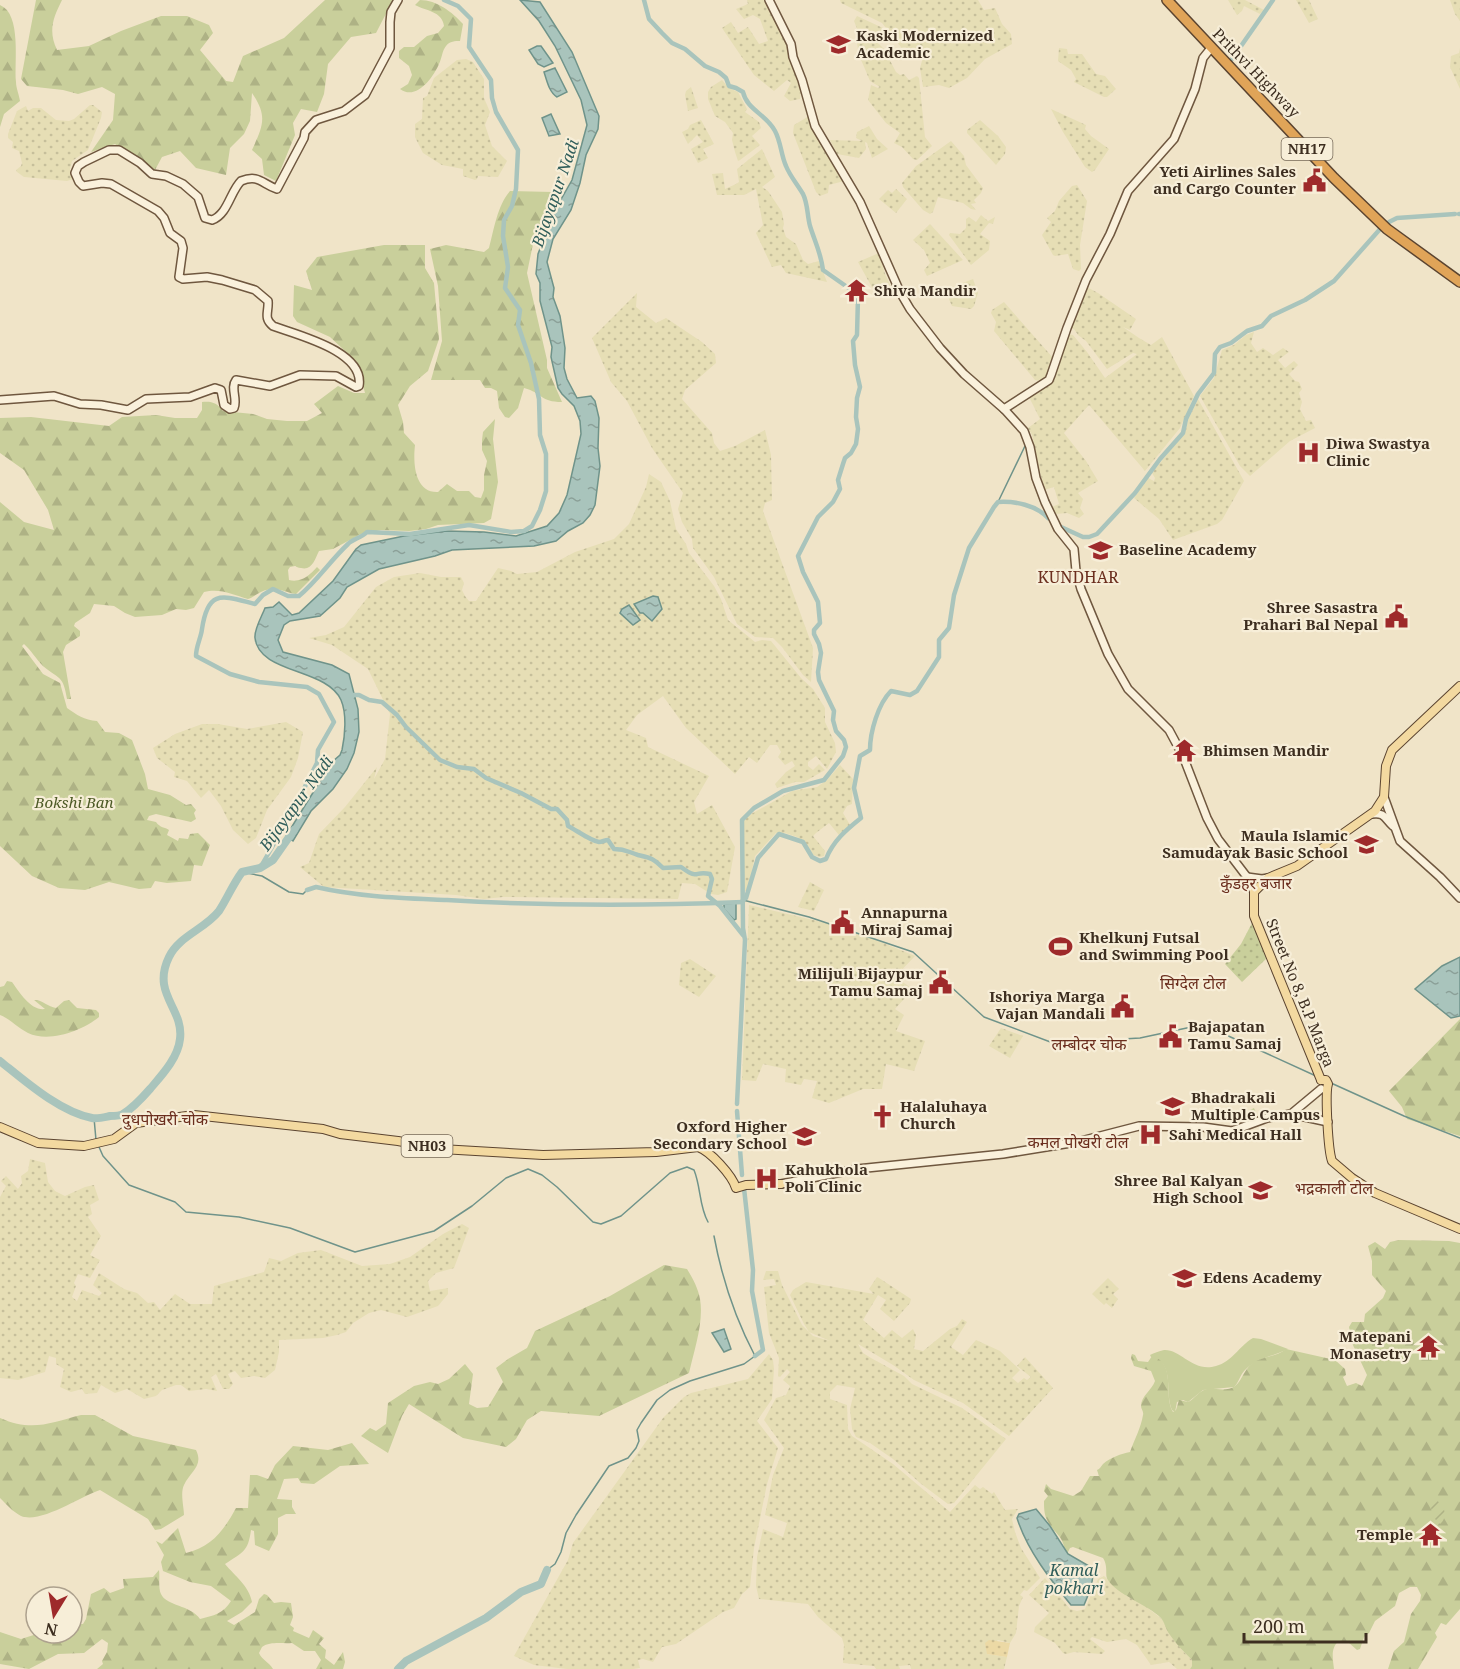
<svg xmlns="http://www.w3.org/2000/svg" width="1460" height="1669" font-family="'Noto Serif','Noto Sans Devanagari',serif">
<style>
.farmland{fill:url(#farmland-dots)}
.grass{fill:#c9cf9b}
.forest{fill:url(#forest-firs)}
.sand{fill:url(#sand-dots)}
.park{fill:url(#park-dots)}
.garden{fill:url(#garden-furrows)}
.water{fill:url(#water-ripples);stroke:#6f938a;stroke-width:1.5}
.lines{fill:none;stroke-linecap:round;stroke-linejoin:round}
.stream{stroke:#6f938a;stroke-width:1.5}
.canal{stroke:#a9c4bc;stroke-width:4.5}
.river{stroke:#a9c4bc;stroke-width:8}
.secondary-casing{stroke:#6f573f;stroke-width:10}
.primary-casing{stroke:#5b4430;stroke-width:10}
.highway-casing{stroke:#5b4430;stroke-width:12}
.secondary{stroke:#faf1dc;stroke-width:7}
.primary{stroke:#f3d9a0;stroke-width:8}
.highway{stroke:#e0a458;stroke-width:9}
.labels{text-anchor:middle;stroke-width:4.5;stroke-linejoin:round;paint-order:stroke}
.shield{fill:#f7eed8;stroke:#756857;stroke-width:1.5}
.shield-label{font-size:14px;font-weight:bold;fill:#3d2e20}
.poi-label{font-size:15px;font-weight:bold;fill:#3d2e20;stroke:#f7eed8;text-anchor:start}
.street-label{font-size:15px;fill:#3d2e20;stroke:#f7eed8}
.park-label{font-size:15px;font-style:italic;fill:#4d5a26;stroke:#f7eed8}
.water-label{font-size:16px;font-style:italic;fill:#2f5d5a;stroke:#f7eed8}
.neighbourhood-label{font-size:16px;fill:#6b2e1e;stroke:#f7eed8}
</style>
<defs>
<pattern id="farmland-dots" width="8" height="8" patternUnits="userSpaceOnUse" patternTransform="scale(1.5)"><rect width="8" height="8" fill="#e6deb5"/><path d="M2 2h.1M6 6h.1" fill="none" stroke="#c6bf9b" stroke-width="1.8" stroke-linecap="round"/></pattern>
<pattern id="forest-firs" width="22" height="20" patternUnits="userSpaceOnUse" patternTransform="scale(1.5)"><rect width="22" height="20" fill="#c9cf9b"/><path d="M5 1l3.5 6h-7zM16 11l3.5 6h-7z" fill="#aeb285"/></pattern>
<pattern id="sand-dots" width="8" height="8" patternUnits="userSpaceOnUse" patternTransform="scale(1.5)"><rect width="8" height="8" fill="#ecd9a5"/><path d="M2 2h.1M6 6h.1" fill="none" stroke="#cbbb8e" stroke-width="1.8" stroke-linecap="round"/></pattern>
<pattern id="park-dots" width="8" height="8" patternUnits="userSpaceOnUse" patternTransform="scale(1.5)"><rect width="8" height="8" fill="#c9cf9b"/><path d="M2 2h.1M6 6h.1" fill="none" stroke="#aeb285" stroke-width="1.8" stroke-linecap="round"/></pattern>
<pattern id="garden-furrows" width="10" height="10" patternUnits="userSpaceOnUse" patternTransform="scale(1.5)"><rect width="10" height="10" fill="#c9cf9b"/><path d="M-1 1l2-2M0 10L10 0M9 11l2-2" fill="none" stroke="#aeb285"/></pattern>
<pattern id="water-ripples" width="26" height="14" patternUnits="userSpaceOnUse" patternTransform="scale(1.5)"><rect width="26" height="14" fill="#a9c4bc"/><path d="M2 4q2-2 4 0t4 0M15 11q2-2 4 0t4 0" fill="none" stroke="#8ba098"/></pattern>
</defs>
<rect width="100%" height="100%" fill="#f0e4c8"/>
<g class="farmland">
<polygon points="747,0 766,0 790,52 801,88 800,99 790,101 784,96 791,83 787,80 774,91 754,75 722,28 731,22 738,33 748,27 759,44 768,41 760,19 753,15 744,19 736,9 748,4"/>
<polygon points="840,0 978,0 984,10 995,8 1002,24 1011,34 1012,44 985,59 967,78 949,88 939,85 923,87 920,68 923,57 908,56 882,23 841,3"/>
<polygon points="1228,0 1245,0 1264,10 1260,14 1244,6 1242,11 1237,15"/>
<polygon points="1296,0 1309,0 1318,19 1309,23"/>
<polygon points="1450,0 1460,0 1460,21 1455,14"/>
<polygon points="857,16 883,28 886,33 885,36 880,37 877,42 884,49 896,72 900,75 904,74 909,80 917,76 919,78 925,137 932,146 917,160 913,159 902,147 894,143 900,133 886,123 868,100 871,85 878,88 880,87 870,81 859,55 856,37 859,34 854,21"/>
<polygon points="1059,48 1067,49 1068,54 1082,54 1096,74 1105,76 1116,89 1107,97 1104,97 1074,82 1076,79 1071,70 1058,61"/>
<polygon points="1460,48 1460,89 1450,67 1451,56 1459,53"/>
<polygon points="466,59 473,62 484,79 484,98 490,112 485,125 492,146 507,161 498,177 478,176 477,179 475,180 463,176 463,169 442,165 423,153 415,137 415,124 422,119 423,98 427,96 434,78 457,60"/>
<polygon points="722,80 729,88 738,92 747,109 745,112 759,122 761,128 752,136 760,145 740,160 738,161 735,152 732,140 733,133 725,122 715,116 708,99 708,92 711,87"/>
<polygon points="691,87 698,108 688,111 685,95 686,91"/>
<polygon points="90,105 93,105 102,112 101,118 88,150 72,161 70,169 73,179 67,181 24,177 17,172 16,170 21,166 22,163 19,151 12,148 13,142 8,138 8,134 17,111 26,106 28,111 33,108 41,108 56,120 69,121 74,119"/>
<polygon points="1051,109 1086,125 1085,129 1091,136 1109,149 1095,170 1092,172 1085,167 1063,132"/>
<polygon points="809,116 844,181 829,185 828,193 820,196 816,192 793,133 794,125"/>
<polygon points="701,120 714,144 703,149 708,158 698,163 691,149 703,142 697,135 688,144 682,132 688,129 690,125"/>
<polygon points="980,120 998,136 1006,147 1005,154 996,165 967,133 967,130"/>
<polygon points="869,126 877,139 888,149 872,158 867,143 865,142 866,149 859,158 837,154 830,140 862,141 856,138 857,132"/>
<polygon points="951,141 964,156 966,165 983,188 981,193 974,200 976,203 971,204 976,210 971,209 963,203 938,197 933,212 930,214 923,210 903,187 902,183 916,166"/>
<polygon points="762,149 775,177 762,187 768,191 782,212 784,224 783,228 786,237 796,244 803,260 808,264 819,261 827,282 786,273 781,265 772,267 756,233 763,225 756,189 744,195 717,195 712,174 723,173 725,189 736,184 739,182 737,169"/>
<polygon points="1077,185 1087,201 1080,245 1081,269 1079,271 1073,269 1068,254 1055,256 1053,255 1042,235 1051,222 1047,218 1055,211 1059,201 1072,186"/>
<polygon points="896,189 907,199 896,213 879,199 888,190 892,193"/>
<polygon points="981,215 988,221 995,217 993,224 989,223 980,234 990,241 989,250 971,265 949,235 950,233 960,234 966,228 966,219 969,217 976,222"/>
<polygon points="930,224 963,260 927,276 924,270 930,263 924,250 913,240"/>
<polygon points="879,253 885,274 895,295 892,298 874,291 858,262"/>
<polygon points="973,279 978,293 974,306 971,309 952,306 945,290"/>
<polygon points="1085,286 1098,293 1136,319 1130,330 1123,327 1139,338 1151,345 1162,337 1194,396 1180,428 1145,471 1089,405 1064,433 1086,461 1098,481 1078,493 1083,499 1080,508 1084,514 1079,518 1067,513 1056,514 1052,507 1059,504 1054,487 1044,490 1032,435 1028,428 1040,419 1028,395 1054,381 1068,334 1073,335 1087,352 1105,378 1137,354 1133,353 1107,369 1086,341 1078,335 1074,329 1069,328"/>
<polygon points="637,293 636,307 656,323 666,318 702,342 715,354 716,363 685,390 682,399 712,433 714,443 720,451 735,446 765,430 771,455 772,500 765,503 763,511 813,648 811,682 803,675 782,647 773,638 755,637 737,624 714,577 693,548 692,539 682,522 678,509 683,493 652,448 627,401 611,382 592,338"/>
<polygon points="1004,302 1054,359 1048,375 1040,381 1035,380 994,331 996,322 991,313 992,310"/>
<polygon points="1254,332 1251,343 1257,352 1263,348 1273,355 1283,348 1289,352 1278,360 1285,368 1294,361 1298,365 1289,374 1295,381 1299,382 1302,389 1299,393 1302,402 1300,409 1306,421 1311,420 1315,428 1290,441 1250,476 1240,466 1200,396 1214,378 1222,350 1234,345 1246,335"/>
<polygon points="1198,399 1244,481 1222,520 1217,524 1173,540 1159,519 1134,498 1148,478 1154,481 1155,478 1152,473 1185,432 1188,420"/>
<polygon points="649,474 661,482 670,501 676,529 686,544 689,553 714,586 721,599 728,620 755,642 762,640 771,641 801,678 813,689 825,708 825,722 835,743 836,752 827,769 816,756 808,762 808,766 813,770 819,764 825,770 804,782 795,782 777,788 775,784 786,772 795,766 792,761 785,765 778,757 781,752 777,745 770,745 757,763 749,757 735,774 686,728 663,696 637,715 626,730 646,738 648,747 709,776 694,802 697,814 712,805 735,847 727,892 718,895 711,894 695,884 682,883 678,899 503,897 484,899 456,895 324,887 300,867 309,863 319,834 345,807 377,767 374,779 385,759 390,714 368,669 332,645 309,638 326,635 344,627 376,587 394,577 420,573 441,577 461,577 464,583 462,590 465,596 469,601 476,601 498,568 511,571 517,574 537,572 575,552 614,539 629,524 646,487"/>
<polygon points="286,722 303,732 298,758 291,777 267,810 256,838 248,844 233,830 221,806 209,790 201,798 187,781 174,777 175,772 157,758 153,748 175,734 202,724 218,724 247,729"/>
<polygon points="840,765 853,779 852,804 847,806 843,813 850,825 839,835 829,823 816,833 813,836 825,851 824,856 820,857 813,855 806,844 797,837 785,833 776,833 755,856 749,884 746,891 744,890 742,831 744,818 792,791 817,787 827,780"/>
<polygon points="810,882 824,890 814,911 798,907"/>
<polygon points="749,905 826,923 871,938 915,956 895,977 913,989 895,1009 904,1015 896,1031 925,1041 914,1071 886,1064 882,1089 863,1089 829,1103 812,1098 817,1081 804,1079 801,1085 785,1082 786,1069 763,1064 756,1081 742,1080"/>
<polygon points="690,959 716,976 699,997 679,985 681,963"/>
<polygon points="1001,1028 1023,1036 1010,1058 989,1046"/>
<polygon points="30,1159 45,1163 48,1182 55,1191 65,1196 85,1187 94,1185 99,1200 90,1205 92,1214 88,1217 101,1236 90,1255 100,1260 90,1278 78,1274 74,1283 76,1286 72,1297 77,1301 82,1290 99,1296 102,1293 93,1285 99,1273 124,1289 137,1293 148,1303 154,1302 160,1310 175,1294 190,1304 212,1304 214,1286 264,1272 269,1258 281,1261 298,1253 321,1250 362,1266 390,1264 410,1257 443,1234 462,1224 469,1228 454,1268 436,1273 428,1281 430,1291 448,1288 448,1294 438,1306 407,1317 381,1310 369,1313 353,1323 346,1332 337,1335 323,1338 279,1340 279,1352 275,1370 265,1378 254,1376 241,1378 235,1371 228,1374 233,1384 229,1389 223,1389 216,1374 211,1377 217,1391 206,1389 189,1391 181,1385 176,1385 162,1390 156,1396 144,1399 127,1389 115,1393 101,1385 97,1393 85,1394 82,1389 71,1392 60,1387 64,1369 56,1364 56,1358 49,1356 45,1372 18,1380 0,1378 0,1197 6,1186 1,1181 6,1176 18,1189 22,1183 21,1176 28,1171"/>
<polygon points="766,1271 778,1271 782,1285 802,1325 813,1336 830,1341 809,1332 804,1324 790,1295 793,1290 806,1282 874,1294 869,1289 877,1277 879,1278 911,1299 910,1303 894,1321 880,1309 886,1300 878,1295 863,1320 884,1338 892,1330 902,1338 913,1329 916,1335 914,1349 923,1351 950,1329 957,1326 962,1319 967,1322 951,1347 963,1355 976,1340 1000,1351 1020,1370 1012,1378 1018,1383 1024,1378 1027,1380 1031,1377 1017,1366 1025,1357 1053,1388 1009,1436 963,1403 914,1380 893,1365 858,1344 863,1353 871,1358 904,1376 912,1384 962,1408 1006,1439 954,1503 948,1504 920,1483 893,1459 870,1443 856,1437 852,1429 850,1409 855,1388 837,1385 830,1392 830,1399 847,1405 848,1429 852,1436 893,1464 950,1512 975,1485 980,1489 983,1487 992,1494 994,1492 1005,1510 1018,1509 1012,1519 1015,1532 1021,1548 1040,1578 1027,1591 1024,1590 1020,1595 1023,1597 1019,1606 1016,1633 1010,1643 998,1640 987,1648 987,1654 1007,1657 1004,1669 911,1669 910,1665 899,1666 900,1669 876,1669 874,1666 843,1663 844,1645 842,1638 818,1617 808,1604 759,1599 756,1586 757,1557 763,1529 783,1537 787,1523 765,1515 773,1475 784,1448 764,1420 776,1398 786,1395 790,1386 783,1380 790,1372 787,1369 780,1377 778,1376 779,1358 769,1333 764,1287 776,1285 774,1279 763,1280"/>
<polygon points="1108,1278 1119,1289 1113,1294 1118,1299 1112,1308 1106,1303 1104,1305 1092,1294"/>
<polygon points="769,1354 773,1360 774,1369 772,1399 757,1421 778,1448 767,1484 754,1548 750,1587 742,1594 734,1608 723,1612 676,1644 662,1647 653,1662 643,1659 638,1660 640,1668 633,1669 567,1669 534,1665 514,1656 568,1560 573,1543 663,1418 684,1397 691,1393 748,1379"/>
<polygon points="1104,1576 1128,1597 1141,1603 1162,1619 1182,1650 1192,1660 1192,1666 1190,1669 1177,1669 1169,1662 1151,1665 1137,1645 1126,1639 1107,1642 1092,1637 1090,1639 1105,1651 1102,1654 1074,1652 1066,1654 1063,1653 1055,1643 1034,1632 1035,1627 1049,1613 1029,1595 1045,1578 1070,1609 1077,1611 1085,1609 1098,1579"/>
</g>
<g class="grass">
<polygon points="1254,1108 1257,1115 1242,1123 1238,1116"/>
<path d="M 1253,1338 L 1261,1339 L 1288,1349 C 1274,1356 1257,1358 1245,1370 C 1240,1375 1239,1382 1234,1387 L 1203,1390 L 1188,1402 L 1183,1400 L 1177,1402 L 1175,1412 L 1172,1410 C 1164,1392 1176,1363 1151,1357 L 1150,1355 C 1154,1353 1159,1351 1164,1350 C 1181,1349 1193,1373 1216,1366 C 1232,1362 1239,1346 1253,1338 Z"/>
</g>
<g class="forest">
<path d="M 36,0 L 62,0 C 53,18 48,31 57,50 L 89,46 L 121,31 L 161,16 L 187,16 L 209,25 L 213,33 L 200,50 L 226,81 L 233,82 L 243,56 L 284,38 L 325,0 L 393,0 L 376,33 L 351,37 L 328,64 L 324,94 L 317,112 L 301,109 L 293,123 L 295,135 L 276,181 L 264,175 L 262,159 L 252,150 C 263,126 268,116 252,93 L 250,121 L 244,134 L 230,148 L 226,175 L 196,168 L 180,151 L 162,157 L 155,170 L 115,144 L 91,152 L 113,120 L 115,94 L 102,87 L 78,94 L 63,90 L 27,86 L 21,79 Z"/>
<path d="M 420,0 C 437,0 452,12 463,24 L 460,41 C 455,41 450,41 446,46 C 442,51 442,58 439,64 C 433,78 416,101 400,89 L 408,84 L 412,75 L 409,66 L 399,58 L 399,51 L 404,47 L 414,47 L 427,36 L 438,33 L 444,26 C 442,11 426,11 415,5 Z"/>
<path d="M 0,5 C 22,14 14,63 16,82 C 16,88 19,94 20,101 L 4,114 L 0,127 Z"/>
<path d="M 510,191 L 553,192 L 556,199 L 554,207 L 542,224 L 533,244 L 527,273 L 547,360 L 547,368 L 562,402 C 540,402 543,393 524,388 L 518,408 L 509,418 L 505,417 L 499,408 L 497,391 L 491,388 L 485,388 L 480,380 L 431,380 L 442,341 L 438,286 L 430,249 L 446,245 L 484,252 L 489,248 C 494,230 497,206 510,191 Z"/>
<path d="M 384,245 L 425,245 L 425,268 L 434,283 L 439,339 L 428,371 L 410,386 L 398,405 L 403,422 L 404,433 L 415,445 C 413,462 414,493 438,492 L 447,484 L 457,491 L 469,491 L 475,497 L 481,498 L 484,490 L 484,475 L 487,461 L 482,450 L 482,440 L 483,432 L 495,419 L 493,439 L 498,482 L 491,519 L 484,523 L 438,525 L 426,529 L 409,531 L 381,530 L 361,534 L 333,549 L 319,551 C 315,559 312,571 301,568 C 291,566 300,565 290,567 L 288,570 L 289,580 C 301,583 310,575 317,567 L 320,570 L 296,594 C 283,592 275,585 261,592 C 256,594 253,598 248,599 C 233,595 221,588 204,592 L 194,608 L 186,610 L 176,609 L 162,615 L 135,617 L 125,613 L 114,606 L 94,604 L 90,613 L 75,623 L 74,626 L 80,631 L 80,636 L 66,645 L 63,652 L 71,699 L 67,699 C 63,675 60,680 43,666 C 36,659 31,650 24,644 L 22,646 L 43,674 L 60,683 L 67,708 C 77,715 84,720 97,721 L 105,732 L 119,733 L 132,740 L 145,774 L 148,789 L 170,795 L 186,805 L 191,804 L 196,810 L 194,813 L 196,819 L 191,822 L 156,814 L 149,816 L 147,820 L 156,822 C 160,828 165,827 169,830 L 167,835 L 178,841 L 179,838 L 188,839 L 190,834 L 198,833 L 210,845 L 202,866 L 194,865 L 191,881 L 167,883 L 155,881 L 151,888 L 139,889 L 109,882 L 85,890 L 59,888 L 32,876 L 0,846 L 0,502 L 24,522 L 54,530 L 48,510 L 24,470 L 0,453 L 0,418 L 31,417 L 109,426 L 122,417 L 156,415 L 175,418 L 197,418 L 202,410 L 202,402 C 212,401 217,403 223,411 L 253,414 L 267,419 L 287,421 L 307,421 L 322,413 L 314,404 L 338,386 L 354,393 L 365,393 L 357,362 L 330,337 L 297,322 L 293,316 L 294,285 L 312,290 L 306,271 L 317,257 Z"/>
<path d="M 7,981 L 12,982 C 20,993 31,1011 45,1009 L 34,1000 C 43,1000 48,1007 56,1008 L 64,1001 L 69,1000 L 77,1008 L 96,1010 L 99,1013 L 99,1017 C 82,1031 49,1043 28,1033 C 18,1028 10,1019 0,1015 L 0,987 L 4,986 Z"/>
<polygon points="1460,1019 1460,1136 1407,1119 1402,1107 1389,1091"/>
<path d="M 1399,1240 L 1449,1241 L 1460,1243 L 1460,1609 L 1446,1625 L 1441,1623 L 1435,1633 L 1437,1637 L 1418,1669 L 1388,1669 L 1394,1651 L 1404,1642 L 1411,1614 L 1420,1601 L 1421,1595 L 1417,1587 L 1410,1587 L 1399,1593 L 1395,1606 L 1375,1621 L 1369,1633 L 1364,1637 L 1360,1649 L 1357,1650 L 1348,1642 L 1339,1641 C 1330,1648 1333,1659 1334,1669 L 1190,1669 L 1192,1666 L 1192,1660 C 1184,1652 1176,1644 1170,1635 C 1166,1630 1165,1623 1161,1618 C 1148,1605 1116,1594 1108,1580 C 1104,1575 1109,1568 1103,1558 L 1073,1547 L 1070,1548 L 1067,1554 L 1065,1553 C 1064,1535 1054,1534 1047,1520 C 1044,1514 1044,1507 1044,1501 L 1048,1496 L 1044,1491 L 1046,1484 L 1051,1489 L 1073,1496 L 1081,1491 L 1090,1476 L 1099,1476 L 1097,1470 C 1100,1469 1101,1466 1103,1464 C 1111,1457 1121,1454 1130,1452 C 1134,1440 1141,1428 1143,1415 C 1144,1412 1141,1409 1141,1406 C 1141,1396 1152,1390 1155,1381 L 1151,1371 L 1134,1366 L 1131,1358 L 1132,1354 L 1135,1355 L 1138,1361 L 1148,1362 L 1152,1356 C 1177,1363 1163,1396 1173,1412 L 1176,1410 L 1179,1400 L 1188,1402 C 1195,1399 1198,1391 1207,1389 C 1216,1388 1227,1392 1235,1386 C 1243,1380 1244,1367 1256,1361 C 1266,1356 1278,1356 1286,1349 L 1335,1360 L 1345,1369 L 1346,1375 L 1343,1377 L 1347,1386 L 1356,1383 L 1362,1386 L 1367,1375 L 1352,1343 L 1349,1327 L 1352,1322 L 1364,1322 L 1365,1314 L 1383,1298 L 1386,1291 L 1372,1275 L 1372,1261 L 1368,1246 L 1375,1242 L 1385,1249 L 1390,1242 Z"/>
<path d="M 664,1265 L 687,1269 C 693,1279 698,1288 700,1299 C 704,1322 694,1351 689,1373 L 599,1416 L 541,1411 L 527,1420 L 516,1439 L 506,1447 L 463,1438 L 409,1404 L 402,1416 L 388,1453 L 361,1436 L 370,1428 L 376,1431 L 386,1424 L 388,1403 L 414,1386 L 430,1382 L 438,1384 L 449,1379 L 465,1364 L 473,1374 L 469,1404 L 477,1408 L 488,1407 L 503,1382 L 496,1368 L 508,1359 L 527,1348 L 535,1331 L 610,1296 Z"/>
<path d="M 81,1415 L 95,1415 L 133,1436 L 196,1450 C 204,1466 190,1472 184,1485 C 180,1493 184,1507 184,1515 L 161,1529 L 155,1530 L 148,1519 L 100,1490 C 81,1496 41,1524 21,1516 C 13,1512 6,1504 0,1498 L 0,1418 C 32,1432 50,1423 81,1415 Z"/>
<path d="M 352,1443 L 369,1464 L 340,1466 L 314,1484 L 301,1483 L 298,1478 L 284,1479 L 277,1499 L 292,1500 L 292,1507 L 296,1514 L 286,1514 L 278,1518 L 278,1534 L 269,1551 L 255,1545 L 254,1531 L 251,1530 C 248,1552 243,1552 225,1564 C 235,1576 249,1586 252,1602 L 242,1612 L 227,1621 L 234,1625 L 255,1612 L 259,1599 L 264,1594 L 267,1595 L 274,1603 L 281,1602 L 291,1603 L 293,1617 L 290,1625 L 294,1628 L 293,1631 L 309,1638 L 313,1630 L 324,1638 L 319,1644 L 326,1650 L 325,1658 L 334,1665 L 343,1652 L 345,1662 L 343,1669 L 316,1669 L 321,1660 L 315,1651 L 304,1651 L 292,1643 C 282,1644 271,1641 262,1647 L 259,1653 C 262,1660 269,1662 273,1669 L 97,1669 L 103,1664 L 102,1661 L 107,1652 L 108,1643 L 102,1639 L 84,1653 L 58,1654 L 29,1669 L 0,1664 L 0,1632 L 21,1639 L 40,1633 L 72,1633 L 72,1624 L 83,1624 L 86,1619 L 91,1594 L 104,1588 L 110,1593 L 124,1588 L 123,1579 L 153,1577 L 159,1570 C 160,1577 158,1588 161,1594 C 166,1606 191,1605 200,1619 C 213,1616 224,1613 231,1601 L 211,1586 L 190,1582 L 163,1571 L 161,1562 L 164,1555 L 156,1541 L 162,1544 L 178,1528 L 186,1553 C 212,1547 224,1530 236,1508 L 248,1508 L 250,1475 L 257,1475 L 268,1479 L 275,1465 L 293,1446 L 328,1450 Z"/>
</g>
<polygon class="sand" points="989,1640 1010,1643 1007,1657 987,1654 985,1643"/>
<polygon class="park" points="1252,923 1267,958 1242,982 1225,964 1241,944"/>
<path class="garden" d="M 1436,1500 C 1444,1505 1449,1516 1440,1524 L 1433,1517 L 1430,1503 Z"/>
<g class="water">
<path d="M 520,0 L 540,2 L 572,52 L 599,116 L 598,129 L 586,155 L 580,183 L 571,210 L 553,239 L 547,262 L 554,288 L 553,297 L 560,316 L 565,348 L 564,368 L 567,379 L 577,398 L 591,396 L 595,401 L 599,418 L 598,448 L 600,466 L 595,505 L 590,515 L 583,523 L 568,531 L 556,541 L 534,546 L 452,550 L 435,556 L 379,569 L 347,587 L 340,598 L 320,616 L 290,621 L 284,625 L 278,640 L 283,652 L 332,665 L 349,674 L 358,709 L 359,732 L 354,753 L 347,769 L 333,789 L 311,811 L 293,841 L 286,836 L 332,762 L 340,755 L 342,750 C 345,736 347,714 341,700 C 327,668 259,674 255,638 C 254,629 262,616 265,608 L 273,607 L 279,602 L 292,615 L 299,613 L 333,581 L 356,549 L 361,545 L 404,536 L 447,531 L 484,532 L 516,536 L 547,526 L 559,513 L 567,495 L 581,434 L 580,421 L 574,406 L 562,394 L 558,388 L 551,357 L 552,347 L 540,301 L 540,283 L 536,274 L 538,254 L 555,210 L 572,180 L 587,125 L 581,100 L 555,46 L 539,21 Z"/>
<polygon points="537,46 541,46 553,63 544,67 538,64 529,50"/>
<path d="M 555,68 L 567,92 L 557,97 C 549,92 547,81 544,72 Z"/>
<polygon points="551,114 560,134 549,136 542,118"/>
<polygon points="653,596 658,597 662,609 652,621 643,613 640,613 634,604"/>
<polygon points="629,605 640,620 633,625 620,613 622,609"/>
<polygon points="736,903 736,919 734,920 724,909 724,904"/>
<polygon points="1460,957 1460,1016 1451,1018 1415,989 1442,966"/>
<polygon points="724,1329 731,1349 724,1352 712,1333"/>
<path d="M 1036,1509 L 1050,1526 L 1068,1554 L 1094,1569 L 1091,1588 L 1084,1605 L 1071,1605 C 1050,1579 1027,1550 1017,1518 L 1019,1514 Z"/>
</g>
<g class="lines">
<g class="stream">
<polyline points="998,502 1025,446"/>
<polyline points="242,872 262,876 289,892 303,894 307,890"/>
<polyline points="743,900 809,917 913,952 984,1017 1053,1043 1140,1038 1196,1026 1213,1029 1316,1076"/>
<polyline points="1331,1083 1404,1116 1460,1138"/>
<polyline points="94,1118 96,1140"/>
<path d="M 99,1147 L 103,1156 L 129,1185 L 175,1202 L 186,1212 L 239,1217 L 290,1228 L 355,1252 L 434,1231 L 472,1206 L 506,1178 L 528,1169 L 542,1175 L 557,1187 L 593,1222 L 601,1224 L 621,1216 L 670,1173 L 687,1167 L 694,1170 C 701,1187 699,1206 708,1222"/>
<path d="M 547,1570 L 555,1564 L 561,1552 L 566,1533 L 576,1515 L 609,1466 L 628,1458 L 636,1448 L 639,1441 L 637,1430 L 641,1423 L 657,1400 L 670,1390 L 690,1381 L 744,1364 L 755,1356 C 735,1318 722,1279 714,1236"/>
</g>
<g class="canal">
<path d="M 644,0 L 649,19 L 662,33 L 672,43 L 685,49 L 705,66 L 719,72 L 726,78 L 729,86 L 736,88 L 743,92 C 747,110 766,114 775,131 C 781,142 781,155 786,166 C 790,176 797,184 803,194 C 808,204 807,215 810,226 C 815,242 821,253 823,270 L 850,289 L 858,297 L 857,335 L 853,341 L 855,365 L 860,387 L 857,398 L 856,417 L 858,429 L 856,444 L 851,453 L 845,458 L 843,464 L 838,480 L 840,489 L 833,502 L 818,517 L 798,556 L 803,572 L 818,602 L 820,623 L 814,630 L 814,634 L 819,644 L 821,653 L 818,672 L 819,680 L 834,711 L 833,720 L 836,731 L 844,740 L 846,747 L 843,756 L 824,780 L 783,791 L 754,808 L 742,820 L 743,928 L 745,940 L 737,1104"/>
<polyline points="1232,59 1273,0"/>
<polyline points="1459,214 1460,214"/>
<polyline points="1389,222 1397,218 1455,214"/>
<polyline points="1061,527 1083,537 1089,537 1097,534 1135,493 1160,459 1183,433 1186,419 1198,394 1214,373 1215,354 1220,347 1231,343 1247,331 1262,326 1271,316 1305,300 1334,281 1381,228"/>
<path d="M 348,695 L 359,695 L 369,700 L 382,702 L 397,715 L 406,727 L 440,760 L 457,767 L 474,769 L 486,778 L 521,793 L 551,809 L 557,809 L 567,820 L 568,826 C 576,830 591,841 599,842 C 602,842 605,840 608,840 L 614,849 C 626,849 628,852 638,855 C 651,858 653,858 663,868 L 681,867 C 700,881 693,870 710,874 L 712,879 L 708,896 L 720,906 L 743,935"/>
<path d="M 260,868 L 290,816 L 317,763 L 318,750 L 334,722 L 319,694 L 307,687 L 259,682 L 230,674 L 196,656 C 196,646 201,638 202,629 C 208,588 223,596 255,604 L 263,595 L 273,589 L 288,596 L 299,596 C 317,581 330,561 348,544 C 353,539 361,538 367,532 L 410,534 L 469,525 L 511,532 L 524,531 L 532,526 L 540,510 L 546,491 L 546,454 L 540,435 L 539,399 L 531,363 L 518,325 L 520,310 L 505,288 L 508,267 L 503,236 L 504,220 L 512,206 L 516,189 L 518,150 L 496,112 L 492,98 L 491,80 L 469,47 L 471,19 L 458,6 L 444,0"/>
<path d="M 307,890 L 316,887 C 359,897 404,898 447,900 C 546,906 644,906 743,902"/>
<path d="M 743,900 L 746,898 L 758,858 L 779,834 L 803,842 L 812,857 L 820,861 L 826,859 C 833,841 846,830 861,818 L 854,788 L 860,756 L 870,750 C 870,732 878,704 891,691 L 910,695 L 917,691 L 939,657 L 939,640 L 949,628 L 954,595 L 969,548 L 994,507 L 998,502 C 1015,501 1036,505 1048,518"/>
<polyline points="737,1111 742,1175"/>
<polyline points="744,1188 753,1270 752,1291 763,1350 755,1356"/>
</g>
<g class="river">
<path d="M 0,1061 C 25,1081 60,1112 92,1118 C 98,1119 105,1117 110,1116 C 114,1116 120,1116 123,1114 C 133,1108 143,1097 150,1089 C 162,1075 178,1058 180,1039 C 184,1008 151,994 169,957 C 179,936 205,929 219,911 C 227,899 233,884 242,872 L 260,868 L 273,860 L 294,830"/>
<polyline points="398,1669 406,1661 486,1618 521,1592 541,1584 547,1570"/>
</g>
<defs>
<g id="secondary">
<polyline points="769,0 791,44 793,57 802,80 815,126 860,202 900,292 910,309 940,348 964,374 1004,409 1024,431 1030,447 1036,478 1045,502 1058,529 1074,549 1076,571 1081,589 1108,654 1128,689 1169,730 1183,756 1207,818 1218,839 1247,877 1254,892"/>
<path d="M 0,400 L 54,396 L 80,404 L 101,405 L 128,410 L 146,399 L 190,397 L 215,388 L 221,390 L 224,405 L 230,409 L 234,408 C 238,399 230,388 236,380 L 270,386 L 300,375 L 336,376 L 356,387 L 359,386 C 365,351 297,335 273,326 C 263,318 269,312 268,301 L 255,290 L 222,280 L 207,277 L 183,279 L 179,277 L 183,248 L 181,241 L 170,233 L 164,218 L 158,211 L 111,184 L 102,183 L 83,186 L 79,182 L 75,173 L 78,166 L 84,162 L 109,150 L 119,150 L 140,163 L 152,174 L 166,176 L 183,184 L 198,197 L 205,218 L 212,220 C 228,214 230,192 241,181 C 259,174 262,184 277,189 L 304,138 L 305,132 L 316,120 L 344,111 L 365,95 L 390,48 L 390,22 L 391,12 L 398,0"/>
<polyline points="1004,409 1049,380 1051,375 1067,328 1086,280 1110,234 1128,191 1174,139 1195,89 1203,58 1211,48"/>
<polyline points="1384,797 1400,841 1440,877 1460,898"/>
<path d="M 1372,814 C 1385,812 1385,819 1393,826"/>
<polyline points="1247,877 1262,879 1268,878"/>
<polyline points="1291,1114 1321,1089"/>
<polyline points="781,1184 857,1169 1003,1154 1077,1142 1139,1126 1203,1127 1232,1131 1267,1118 1291,1114 1328,1122"/>
</g>
<g id="primary">
<polyline points="1321,1080 1254,916 1254,892 1268,878 1297,866 1375,811 1384,797 1386,766 1392,750 1460,686"/>
<path d="M 1321,1080 L 1326,1080 L 1328,1084 C 1325,1093 1328,1150 1332,1161 L 1352,1178 L 1375,1193 L 1460,1229"/>
<path d="M 0,1127 L 38,1143 L 84,1146 L 114,1139 L 136,1123 L 194,1115 L 323,1129 L 340,1134 L 398,1141 L 441,1149 L 543,1155 L 656,1152 L 698,1147 C 710,1151 732,1175 736,1188 L 746,1185 L 781,1184"/>
</g>
<polyline id="highway" points="1167,0 1334,178 1387,229 1460,282"/>
</defs>
<use href="#secondary" class="secondary-casing"/>
<use href="#primary" class="primary-casing"/>
<use href="#highway" class="highway-casing"/>
<use href="#secondary" class="secondary"/>
<use href="#primary" class="primary"/>
<use href="#highway" class="highway"/>
</g>
<defs>
<symbol id="school-bare" viewBox="-9 -9 18 18"><path d="M0-5L7-2L0 1L-7-2ZM-4 1L0 2.5L4 1V4Q0 6-4 4Z" fill="#9e2a2b" stroke="#f7eed8" stroke-width="2.5" paint-order="stroke"/></symbol>
<symbol id="civic-bare" viewBox="-9 -9 18 18"><path d="M-.6-6.5H3V-4.5H.6V-3L4-1V1h2V6H-6V1h2V-1L-.6-3ZM-1.2 2.5V6h2.4V2.5Z" fill="#9e2a2b" stroke="#f7eed8" stroke-width="2.5" paint-order="stroke"/></symbol>
<symbol id="temple-bare" viewBox="-9 -9 18 18"><path d="M0-6L5-2H3V0L6.5 2.5H4V6H1.5V3h-3V6H-4V2.5H-6.5L-3 0V-2H-5Z" fill="#9e2a2b" stroke="#f7eed8" stroke-width="2.5" paint-order="stroke"/></symbol>
<symbol id="hospital-bare" viewBox="-9 -9 18 18"><path d="M-5-5h3v3.5h4V-5h3V5h-3V1.5h-4V5h-3Z" fill="#9e2a2b" stroke="#f7eed8" stroke-width="2.5" paint-order="stroke"/></symbol>
<symbol id="stadium-bare" viewBox="-9 -9 18 18"><path d="M0-5a6.5 5 0 1 0 0 10a6.5 5 0 1 0 0-10ZM-3.5-1.8h7v3.6h-7Z" fill="#9e2a2b" stroke="#f7eed8" stroke-width="2.5" paint-order="stroke"/></symbol>
<symbol id="university-bare" viewBox="-9 -9 18 18"><path d="M0-5L7-2L0 1L-7-2ZM-4 1L0 2.5L4 1V4Q0 6-4 4Z" fill="#9e2a2b" stroke="#f7eed8" stroke-width="2.5" paint-order="stroke"/></symbol>
<symbol id="church-bare" viewBox="-9 -9 18 18"><path d="M-1.2-6h2.4v3.5h3.3v2.4h-3.3V6h-2.4V-.1h-3.3v-2.4h3.3Z" fill="#9e2a2b" stroke="#f7eed8" stroke-width="2.5" paint-order="stroke"/></symbol>
</defs>
<g fill-rule="evenodd">
<use href="#school-bare" x="822" y="28" width="33" height="33"/>
<use href="#civic-bare" x="1298" y="164" width="33" height="33"/>
<use href="#temple-bare" x="840" y="274" width="33" height="33"/>
<use href="#hospital-bare" x="1292" y="436" width="33" height="33"/>
<use href="#school-bare" x="1084" y="534" width="33" height="33"/>
<use href="#civic-bare" x="1380" y="600" width="33" height="33"/>
<use href="#temple-bare" x="1168" y="734" width="33" height="33"/>
<use href="#school-bare" x="1350" y="828" width="33" height="33"/>
<use href="#civic-bare" x="826" y="906" width="33" height="33"/>
<use href="#stadium-bare" x="1044" y="930" width="33" height="33"/>
<use href="#civic-bare" x="924" y="966" width="33" height="33"/>
<use href="#civic-bare" x="1106" y="990" width="33" height="33"/>
<use href="#civic-bare" x="1154" y="1020" width="33" height="33"/>
<use href="#university-bare" x="1156" y="1090" width="33" height="33"/>
<use href="#church-bare" x="866" y="1100" width="33" height="33"/>
<use href="#hospital-bare" x="1134" y="1118" width="33" height="33"/>
<use href="#school-bare" x="788" y="1120" width="33" height="33"/>
<use href="#hospital-bare" x="750" y="1162" width="33" height="33"/>
<use href="#school-bare" x="1244" y="1174" width="33" height="33"/>
<use href="#school-bare" x="1168" y="1262" width="33" height="33"/>
<use href="#temple-bare" x="1412" y="1330" width="33" height="33"/>
<use href="#temple-bare" x="1414" y="1518" width="33" height="33"/>
</g>
<g class="labels">
<g class="shield">
<rect x="1281.5" y="138" width="51" height="22" rx="4.5"/>
<rect x="401.5" y="1135" width="51" height="22" rx="4.5"/>
</g>
<g class="shield-label">
<text x="1307" y="154">NH17</text>
<text x="427" y="1151">NH03</text>
</g>
<g class="poi-label">
<text x="856" y="41">Kaski Modernized<tspan x="856" dy="17">Academic</tspan></text>
<text x="1296" y="177" text-anchor="end">Yeti Airlines Sales<tspan x="1296" dy="17">and Cargo Counter</tspan></text>
<text x="874" y="296">Shiva Mandir</text>
<text x="1326" y="449">Diwa Swastya<tspan x="1326" dy="17">Clinic</tspan></text>
<text x="1119" y="555">Baseline Academy</text>
<text x="1378" y="613" text-anchor="end">Shree Sasastra<tspan x="1378" dy="17">Prahari Bal Nepal</tspan></text>
<text x="1203" y="756">Bhimsen Mandir</text>
<text x="1348" y="841" text-anchor="end">Maula Islamic<tspan x="1348" dy="17">Samudayak Basic School</tspan></text>
<text x="861" y="918">Annapurna<tspan x="861" dy="17">Miraj Samaj</tspan></text>
<text x="1079" y="943">Khelkunj Futsal<tspan x="1079" dy="17">and Swimming Pool</tspan></text>
<text x="923" y="979" text-anchor="end">Milijuli Bijaypur<tspan x="923" dy="17">Tamu Samaj</tspan></text>
<text x="1105" y="1002" text-anchor="end">Ishoriya Marga<tspan x="1105" dy="17">Vajan Mandali</tspan></text>
<text x="1188" y="1032">Bajapatan<tspan x="1188" dy="17">Tamu Samaj</tspan></text>
<text x="1191" y="1103">Bhadrakali<tspan x="1191" dy="17">Multiple Campus</tspan></text>
<text x="900" y="1112">Halaluhaya<tspan x="900" dy="17">Church</tspan></text>
<text x="787" y="1132" text-anchor="end">Oxford Higher<tspan x="787" dy="17">Secondary School</tspan></text>
<text x="1169" y="1140">Sahi Medical Hall</text>
<text x="785" y="1175">Kahukhola<tspan x="785" dy="17">Poli Clinic</tspan></text>
<text x="1243" y="1186" text-anchor="end">Shree Bal Kalyan<tspan x="1243" dy="17">High School</tspan></text>
<text x="1203" y="1283">Edens Academy</text>
<text x="1411" y="1342" text-anchor="end">Matepani<tspan x="1411" dy="17">Monasetry</tspan></text>
<text x="1413" y="1540" text-anchor="end">Temple</text>
</g>
<g class="street-label">
<text transform="translate(1256 73) rotate(46)" y="5">Prithvi Highway</text>
<text transform="translate(1300 993) rotate(68)" y="5">Street No 8, B.P Marga</text>
</g>
<g class="park-label">
<text x="74" y="808">Bokshi Ban</text>
</g>
<g class="water-label">
<text transform="translate(555 193) rotate(-71)" y="6">Bijayapur Nadi</text>
<text transform="translate(296 803) rotate(-54)" y="6">Bijayapur Nadi</text>
<text x="1074" y="1576">Kamal<tspan x="1074" dy="18">pokhari</tspan></text>
</g>
<g class="neighbourhood-label">
<text x="1078" y="583">KUNDHAR</text>
<text x="1256" y="889">कुँडहर बजार</text>
<text x="1193" y="989">सिग्देल टोल</text>
<text x="1089" y="1050">लम्बोदर चोक</text>
<text x="165" y="1125">दुधपोखरी चोक</text>
<text x="1078" y="1148">कमल पोखरी टोल</text>
<text x="1334" y="1194">भद्रकाली टोल</text>
</g>
</g>
<g transform="translate(54 1615) rotate(191)"><circle r="28" fill="#f7eed8" stroke="#ada18e" stroke-width="1.5"/>
<path d="M0-4.5L10 22L0 15L-10 22Z" fill="#9e2a2b"/>
<text y="-9" font-size="16" font-weight="bold" text-anchor="middle" fill="#3d2e20">N</text>
</g>
<path d="M1244 1633v9h122v-9" fill="none" stroke="#3d2e20" stroke-width="3"/>
<text x="1253" y="1633" font-size="18" fill="#3d2e20" stroke="#f7eed8" stroke-width="4.5" paint-order="stroke">200 m</text>
</svg>
